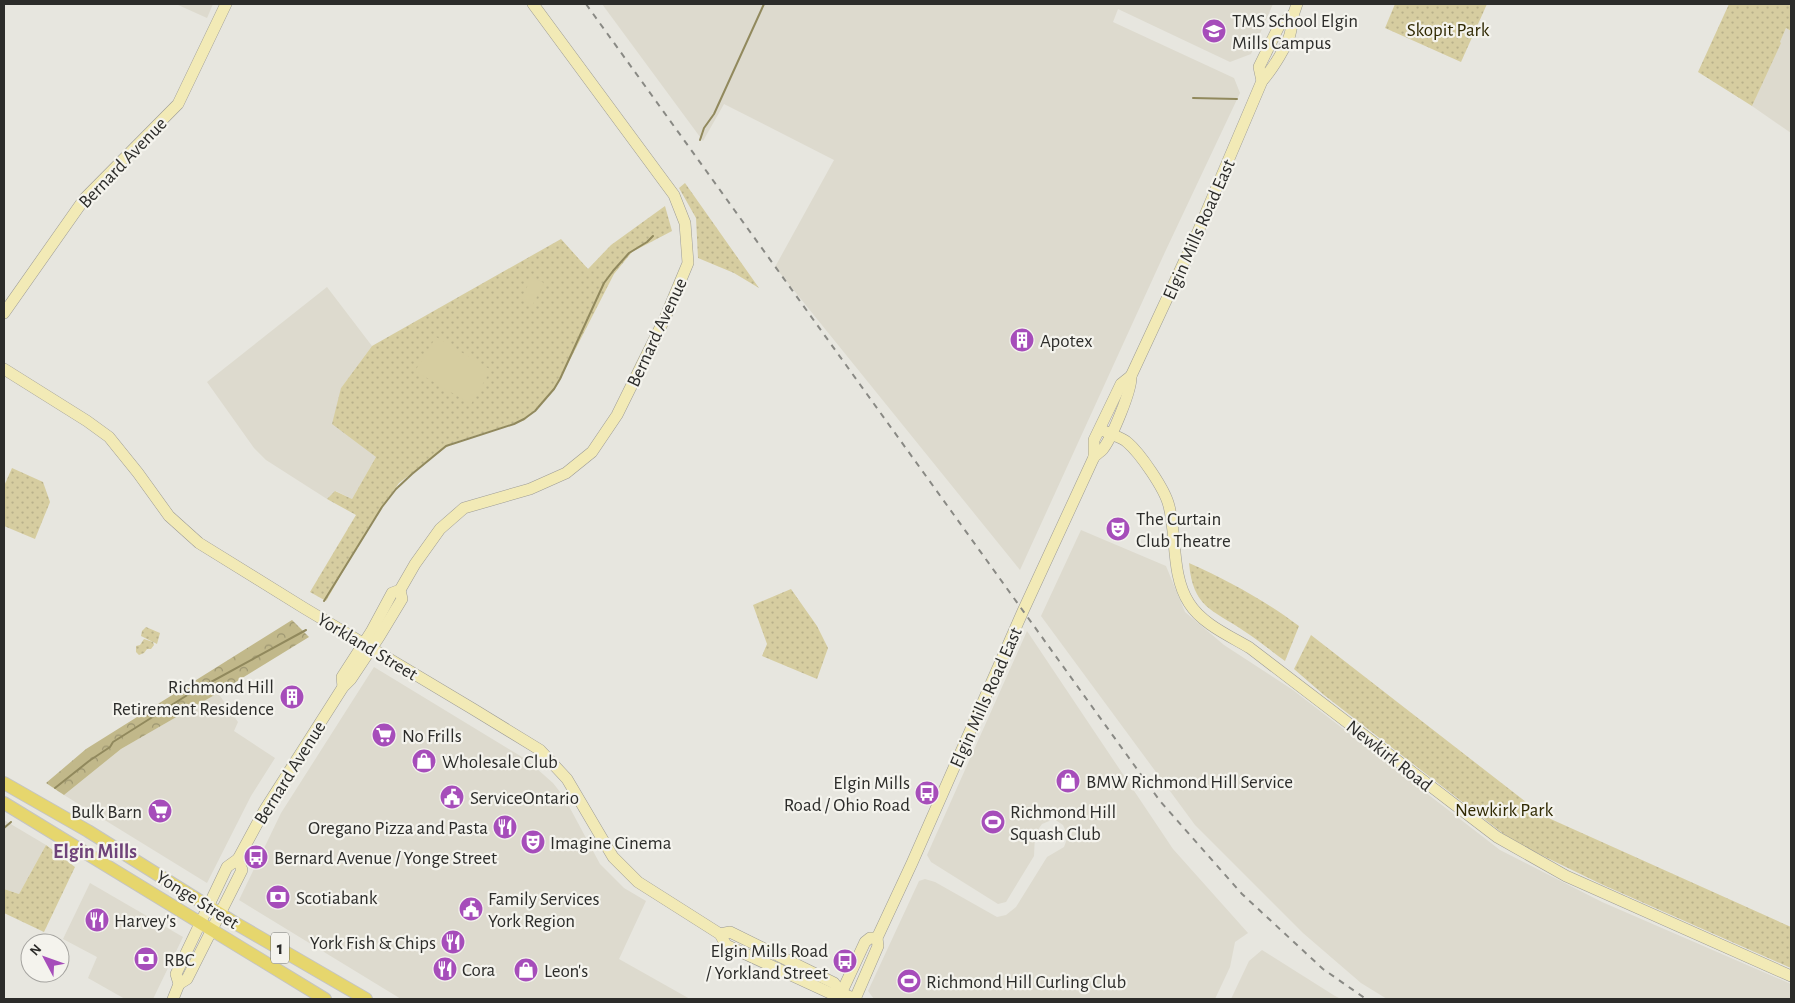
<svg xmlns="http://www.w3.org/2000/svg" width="1795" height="1003" font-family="'Alegreya Sans',sans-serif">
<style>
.built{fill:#dddace}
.green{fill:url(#green-dots)}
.forest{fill:url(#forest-crowns)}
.pitch{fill:#d6cda0}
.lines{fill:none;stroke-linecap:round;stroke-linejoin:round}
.stream{stroke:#91895d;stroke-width:2}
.secondary-casing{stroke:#9c9b96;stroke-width:12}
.primary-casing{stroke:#c4c4c3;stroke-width:14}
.secondary{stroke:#f2eab6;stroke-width:11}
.primary{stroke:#e6d66d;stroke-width:12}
.rail{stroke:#898984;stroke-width:2;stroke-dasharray:6 6;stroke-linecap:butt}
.labels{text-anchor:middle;stroke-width:4.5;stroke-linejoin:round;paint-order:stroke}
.shield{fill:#f4f3ed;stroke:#686864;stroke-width:1}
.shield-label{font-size:18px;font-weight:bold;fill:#2c2c2a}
.poi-label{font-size:19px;fill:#2c2c2a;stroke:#f4f3ed;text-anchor:start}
.park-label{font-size:19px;fill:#302902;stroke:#f4f3ed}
.street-label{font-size:19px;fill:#2c2c2a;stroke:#f4f3ed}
.neighbourhood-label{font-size:20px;font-weight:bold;fill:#6f4379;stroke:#f4f3ed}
</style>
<defs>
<pattern id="green-dots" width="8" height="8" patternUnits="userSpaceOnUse" patternTransform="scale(1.25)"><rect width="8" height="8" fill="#d6cda0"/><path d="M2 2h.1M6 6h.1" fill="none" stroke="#b8b08a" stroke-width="1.8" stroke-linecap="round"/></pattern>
<pattern id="forest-crowns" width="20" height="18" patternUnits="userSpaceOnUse" patternTransform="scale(1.25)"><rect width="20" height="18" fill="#c1b88a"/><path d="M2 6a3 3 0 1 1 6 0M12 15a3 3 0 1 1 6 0" fill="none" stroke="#9d9671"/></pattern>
</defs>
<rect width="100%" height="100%" fill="#e7e6df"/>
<g class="built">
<polygon points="176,4 213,4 207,18"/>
<polygon points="602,4 1273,4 1251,54 1230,62 1118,9 1113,22 1234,78 1240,93 1165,252 1020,570 775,267 834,160 724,104 703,141"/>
<polygon points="1786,28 1791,31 1791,133 1752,106"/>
<polygon points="327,287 372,346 341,388 376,457 352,499 336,491 327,499 266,460 254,448 207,382"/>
<polygon points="1081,530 1166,566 1185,612 1224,645 1293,690 1500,850 1602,902 1791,984 1791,999 1387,999 1361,983 1303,933 1195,825 1041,616"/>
<polygon points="1027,631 1173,849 1248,933 1235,942 1230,967 1215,999 874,999 868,991 919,881 925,879 935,882 997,917 1006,915 1016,907 1047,857 1064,847 1068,836 1063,825 1054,819 1042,824 1035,834 1034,856 1006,902 998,904 931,862 927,855"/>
<polygon points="374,667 527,760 553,783 564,797 600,864 624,888 646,901 619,959 690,999 401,999 239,900 281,813"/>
<polygon points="218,693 238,722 234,731 275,758 251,796 207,883 64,795 121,749"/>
<polygon points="4,820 46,845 19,894 4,889"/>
<polygon points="90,883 183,937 153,999 125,999 88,978 97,957 63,939"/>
<polygon points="1262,950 1335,996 1341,999 1231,999 1249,961"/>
</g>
<g class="green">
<polygon points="1395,4 1487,4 1461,62 1385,28"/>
<polygon points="1729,4 1791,4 1791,31 1786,28 1780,42 1781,43 1752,106 1698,72"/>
<polygon points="685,183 759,288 734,273 698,258 696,218 679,188"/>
<polygon points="665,206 672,231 632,252 614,274 555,389 525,420 452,443 399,483 371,523 326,601 310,592 356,515 327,499 335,491 352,499 376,457 332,424 341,388 372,346 561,239 588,269 611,245"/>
<polygon points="12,468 43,482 50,502 35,539 4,526 4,486"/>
<path d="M 1189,563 C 1227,580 1266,601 1299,626 L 1285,661 C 1271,651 1258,640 1244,631 C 1212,609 1193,608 1189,563 Z"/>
<polygon points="791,589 817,626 828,648 817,679 762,656 767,644 753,605"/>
<polygon points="146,627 160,633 157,644 141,636 142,631"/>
<polygon points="1311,635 1544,816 1791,927 1791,968 1601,884 1514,842 1324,695 1294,669"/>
<polygon points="144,639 153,642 154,645 151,649 147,649 144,653 139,655 136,652 136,646 140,645"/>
<polygon points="46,845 75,867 44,932 4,913 4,889 19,894"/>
</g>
<polygon class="forest" points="292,620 309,637 218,693 121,749 64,795 46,783 86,749"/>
<g class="pitch">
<polygon points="532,277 544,283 532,306 521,299"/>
<polygon points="436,337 491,370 471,404 415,371"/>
</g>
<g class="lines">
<g class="stream">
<polyline points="1193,98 1237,99"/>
<polyline points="700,140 704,128 714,114 764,4"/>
<polyline points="324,601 382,507 396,489 412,474 446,446 514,424 524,419 535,411 554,389 560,379 604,283 613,271 629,253 647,242 653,236"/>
<polyline points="55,788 89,761 110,747 113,742 189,694 306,630"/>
<polyline points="4,828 11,822"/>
</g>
<defs>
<g id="secondary">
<polyline points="1262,81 1259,67 1279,26 1291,16"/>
<polyline points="4,313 85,198 178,104 226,4"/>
<polyline points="4,369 87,421 109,437 138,473 169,516 199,543 304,608 473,709 540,750 567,779 613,857 638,882 720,934 726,945 830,993 841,993 856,999"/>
<path d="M 1100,429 C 1107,433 1123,438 1127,442 C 1140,453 1165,489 1169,506 C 1177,537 1171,575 1189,603 C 1202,624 1230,636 1250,648 L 1497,837 L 1566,876 L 1791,976"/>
<path d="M 1094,457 C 1097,454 1100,452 1103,449 C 1112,437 1132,390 1131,376 L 1197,234 L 1262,81 C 1271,71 1289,44 1291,30 C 1293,18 1292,16 1297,4"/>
<polyline points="343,687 342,677 371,632 392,593 400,590 415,564 440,529 464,508 530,489 566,473 592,452 617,415 665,318 688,263 685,223 674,195 533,4"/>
<polyline points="720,934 730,932 834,983 841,993"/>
<polyline points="179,984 187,979 242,870 238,859"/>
<polyline points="839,998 865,942 870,938 877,938"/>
<polyline points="173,999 179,984 176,974 227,867 238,859 264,811 343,687 351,679 379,637 402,599 400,590"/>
<polyline points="855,999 878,946 877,938 912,863 1023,611 1094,457 1094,440 1121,384 1131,376"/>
</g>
<g id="primary">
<polyline points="4,783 88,831 235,923 366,999"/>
<polyline points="4,803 325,999"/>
</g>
</defs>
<use href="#secondary" class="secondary-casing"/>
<use href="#primary" class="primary-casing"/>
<use href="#secondary" class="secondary"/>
<use href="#primary" class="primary"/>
<polyline class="rail" points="586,4 1160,801 1242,894 1323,969 1366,999"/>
</g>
<defs>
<symbol id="school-disc" viewBox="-11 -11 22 22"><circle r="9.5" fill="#a64dba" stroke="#f4f3ed"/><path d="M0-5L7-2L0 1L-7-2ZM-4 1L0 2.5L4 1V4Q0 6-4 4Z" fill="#fff"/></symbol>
<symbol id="building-disc" viewBox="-11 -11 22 22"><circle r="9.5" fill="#a64dba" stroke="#f4f3ed"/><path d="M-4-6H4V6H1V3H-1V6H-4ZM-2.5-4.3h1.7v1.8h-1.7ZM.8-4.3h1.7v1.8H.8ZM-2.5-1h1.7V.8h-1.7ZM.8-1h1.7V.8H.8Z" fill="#fff"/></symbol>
<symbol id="theatre-disc" viewBox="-11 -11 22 22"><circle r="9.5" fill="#a64dba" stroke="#f4f3ed"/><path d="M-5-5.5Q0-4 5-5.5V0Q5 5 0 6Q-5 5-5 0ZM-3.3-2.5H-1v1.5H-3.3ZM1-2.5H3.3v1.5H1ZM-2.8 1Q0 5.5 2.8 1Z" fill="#fff"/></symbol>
<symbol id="supermarket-disc" viewBox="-11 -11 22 22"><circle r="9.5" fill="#a64dba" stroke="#f4f3ed"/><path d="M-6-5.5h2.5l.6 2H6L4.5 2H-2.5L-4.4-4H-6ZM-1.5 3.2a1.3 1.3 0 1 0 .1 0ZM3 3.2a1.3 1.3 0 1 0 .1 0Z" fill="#fff"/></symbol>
<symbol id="shop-disc" viewBox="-11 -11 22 22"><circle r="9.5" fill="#a64dba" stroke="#f4f3ed"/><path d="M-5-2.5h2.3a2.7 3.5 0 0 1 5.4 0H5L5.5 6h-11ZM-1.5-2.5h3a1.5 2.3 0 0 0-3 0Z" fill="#fff"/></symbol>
<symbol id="bus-disc" viewBox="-11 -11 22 22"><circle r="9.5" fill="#a64dba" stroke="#f4f3ed"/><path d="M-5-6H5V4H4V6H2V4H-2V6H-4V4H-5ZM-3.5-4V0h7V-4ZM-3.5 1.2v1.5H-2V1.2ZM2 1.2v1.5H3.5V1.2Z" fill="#fff"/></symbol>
<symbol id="civic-disc" viewBox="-11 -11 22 22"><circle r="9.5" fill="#a64dba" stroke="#f4f3ed"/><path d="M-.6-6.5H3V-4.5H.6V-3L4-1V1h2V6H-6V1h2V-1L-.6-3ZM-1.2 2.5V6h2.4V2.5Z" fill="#fff"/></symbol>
<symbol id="stadium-disc" viewBox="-11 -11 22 22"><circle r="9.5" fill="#a64dba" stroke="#f4f3ed"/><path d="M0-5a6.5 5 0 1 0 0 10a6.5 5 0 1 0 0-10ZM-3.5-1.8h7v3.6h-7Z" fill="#fff"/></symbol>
<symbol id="restaurant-disc" viewBox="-11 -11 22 22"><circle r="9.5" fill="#a64dba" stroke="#f4f3ed"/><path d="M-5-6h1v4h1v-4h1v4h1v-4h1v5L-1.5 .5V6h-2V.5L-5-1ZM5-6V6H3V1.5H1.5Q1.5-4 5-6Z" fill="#fff"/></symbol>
<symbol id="bank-disc" viewBox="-11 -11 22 22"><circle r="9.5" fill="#a64dba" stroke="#f4f3ed"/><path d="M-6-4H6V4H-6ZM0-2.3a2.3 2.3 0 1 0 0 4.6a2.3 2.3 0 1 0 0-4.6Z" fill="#fff"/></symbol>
</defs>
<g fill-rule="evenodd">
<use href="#school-disc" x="1200" y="17" width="28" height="28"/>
<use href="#building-disc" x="1008" y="326" width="28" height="28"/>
<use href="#theatre-disc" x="1104" y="515" width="28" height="28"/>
<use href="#building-disc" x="278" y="683" width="28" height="28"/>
<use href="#supermarket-disc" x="370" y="721" width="28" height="28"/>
<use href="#shop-disc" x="410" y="747" width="28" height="28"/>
<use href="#shop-disc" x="1054" y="767" width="28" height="28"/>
<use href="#bus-disc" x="913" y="779" width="28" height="28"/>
<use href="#civic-disc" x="438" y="783" width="28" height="28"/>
<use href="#supermarket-disc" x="146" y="797" width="28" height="28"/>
<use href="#stadium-disc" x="979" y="808" width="28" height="28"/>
<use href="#restaurant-disc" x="491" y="813" width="28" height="28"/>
<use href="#theatre-disc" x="519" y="828" width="28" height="28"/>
<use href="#bus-disc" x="242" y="843" width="28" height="28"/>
<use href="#bank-disc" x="264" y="883" width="28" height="28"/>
<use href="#civic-disc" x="457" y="895" width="28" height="28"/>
<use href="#restaurant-disc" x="83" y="906" width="28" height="28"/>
<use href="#restaurant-disc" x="439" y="928" width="28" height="28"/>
<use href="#bank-disc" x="132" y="945" width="28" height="28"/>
<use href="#bus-disc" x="831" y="947" width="28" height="28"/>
<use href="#restaurant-disc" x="431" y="955" width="28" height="28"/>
<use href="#shop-disc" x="512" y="956" width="28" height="28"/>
<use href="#stadium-disc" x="895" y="967" width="28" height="28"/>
</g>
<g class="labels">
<rect class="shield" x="271" y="932.5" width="18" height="31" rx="4"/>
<g class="shield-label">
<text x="280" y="954">1</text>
</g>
<g class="poi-label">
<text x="1232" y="27">TMS School Elgin<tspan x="1232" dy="22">Mills Campus</tspan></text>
<text x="1040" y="347">Apotex</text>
<text x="1136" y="525">The Curtain<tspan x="1136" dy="22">Club Theatre</tspan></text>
<text x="274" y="693" text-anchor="end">Richmond Hill<tspan x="274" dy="22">Retirement Residence</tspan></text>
<text x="402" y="742">No Frills</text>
<text x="442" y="768">Wholesale Club</text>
<text x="1086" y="788">BMW Richmond Hill Service</text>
<text x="910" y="789" text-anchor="end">Elgin Mills<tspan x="910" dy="22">Road / Ohio Road</tspan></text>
<text x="470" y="804">ServiceOntario</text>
<text x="142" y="818" text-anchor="end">Bulk Barn</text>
<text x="1010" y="818">Richmond Hill<tspan x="1010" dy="22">Squash Club</tspan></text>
<text x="488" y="834" text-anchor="end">Oregano Pizza and Pasta</text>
<text x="550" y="849">Imagine Cinema</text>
<text x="274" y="864">Bernard Avenue / Yonge Street</text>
<text x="296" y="904">Scotiabank</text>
<text x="488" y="905">Family Services<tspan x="488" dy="22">York Region</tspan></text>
<text x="114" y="927">Harvey's</text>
<text x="436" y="949" text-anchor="end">York Fish &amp; Chips</text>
<text x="828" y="957" text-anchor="end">Elgin Mills Road<tspan x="828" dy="22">/ Yorkland Street</tspan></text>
<text x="164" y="966">RBC</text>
<text x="462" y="976">Cora</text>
<text x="544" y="977">Leon's</text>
<text x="926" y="988">Richmond Hill Curling Club</text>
</g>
<g class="park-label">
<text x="1448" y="36">Skopit Park</text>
<text x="1504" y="816">Newkirk Park</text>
</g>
<g class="street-label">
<text transform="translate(122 162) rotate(-46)" y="7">Bernard Avenue</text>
<text transform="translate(1198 229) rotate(-66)" y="7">Elgin Mills Road East</text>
<text transform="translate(656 332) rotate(-65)" y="7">Bernard Avenue</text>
<text transform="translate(368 646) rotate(31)" y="7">Yorkland Street</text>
<text transform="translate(985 697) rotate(-66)" y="7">Elgin Mills Road East</text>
<text transform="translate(1390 755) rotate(38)" y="7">Newkirk Road</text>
<text transform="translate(289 772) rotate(-58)" y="7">Bernard Avenue</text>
<text transform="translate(198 899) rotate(32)" y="7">Yonge Street</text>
</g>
<g class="neighbourhood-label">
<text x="95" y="858">Elgin Mills</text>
</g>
</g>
<rect width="1795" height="1003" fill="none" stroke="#2c2c2a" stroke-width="10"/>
<g transform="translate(45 958) rotate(311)"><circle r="24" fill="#f4f3ed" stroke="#a4a39f"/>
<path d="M0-4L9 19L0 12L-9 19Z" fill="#a64dba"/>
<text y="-8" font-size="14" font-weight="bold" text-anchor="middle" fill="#2c2c2a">N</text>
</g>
</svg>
